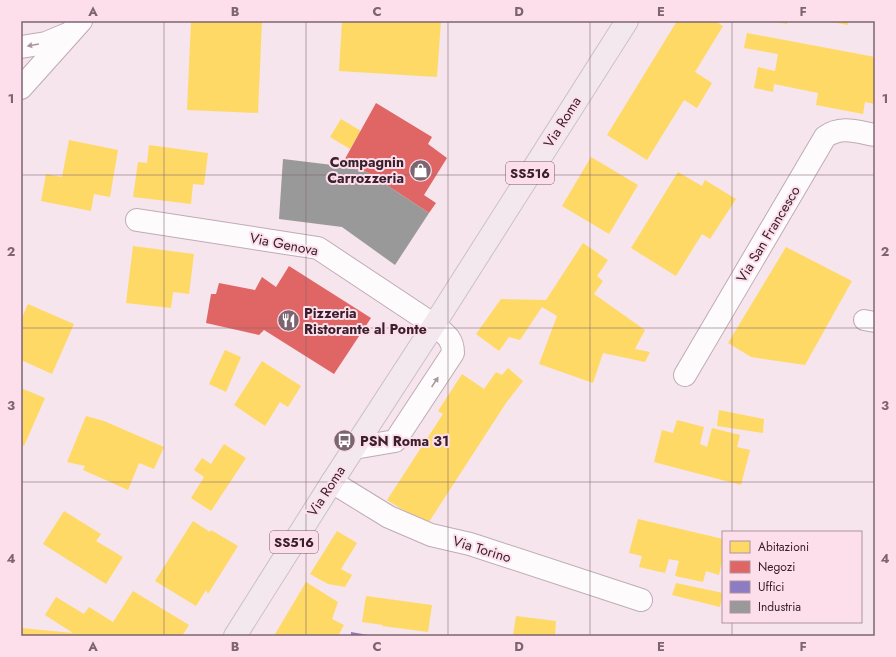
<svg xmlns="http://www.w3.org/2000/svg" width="896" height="657" font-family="Jost,sans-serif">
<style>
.homes{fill:#ffd966}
.shops{fill:#e06666}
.offices{fill:#8e7cc3}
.industry{fill:#999}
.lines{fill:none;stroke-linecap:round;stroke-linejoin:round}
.pedestrian-casing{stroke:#bfabb4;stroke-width:22}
.minor-casing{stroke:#bfabb4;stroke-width:24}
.tertiary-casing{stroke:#bfabb4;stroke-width:24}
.primary-casing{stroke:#cdc0c6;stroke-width:24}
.pedestrian{stroke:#fefbfc;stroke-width:20}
.minor{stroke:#fefbfc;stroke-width:22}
.tertiary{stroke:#fefbfc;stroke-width:22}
.primary{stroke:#f3e8ed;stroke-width:22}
.oneway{fill:#a6989e}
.grid{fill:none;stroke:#7c656f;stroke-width:1;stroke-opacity:0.55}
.labels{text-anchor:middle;stroke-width:4;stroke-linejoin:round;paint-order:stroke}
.shield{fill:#fcdfeb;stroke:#745965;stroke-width:1}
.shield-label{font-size:13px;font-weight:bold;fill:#3a202c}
.street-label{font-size:14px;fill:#3a202c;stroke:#fcdfeb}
.poi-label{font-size:14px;font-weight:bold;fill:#3a202c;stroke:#fcdfeb;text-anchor:start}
.neatline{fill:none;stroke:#7c656f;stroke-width:1.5}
.grid-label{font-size:13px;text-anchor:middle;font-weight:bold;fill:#7c656f}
</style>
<rect width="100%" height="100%" fill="#f6e5ec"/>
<g class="homes">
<polygon points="191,21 262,21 258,113 187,110"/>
<polygon points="342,21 441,21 437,77 339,71"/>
<polygon points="677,21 715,21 723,26 695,72 712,83 697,108 684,100 647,160 607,135"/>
<polygon points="772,21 787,21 787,24"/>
<polygon points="826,21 848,21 848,25"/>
<polygon points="747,33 875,57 875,104 865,102 863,114 816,105 818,93 774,84 773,92 754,88 758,67 775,71 778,54 744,48"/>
<polygon points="341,119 361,131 350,149 330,137"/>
<polygon points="69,140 118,150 110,197 94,194 91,211 41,201 46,174 62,177"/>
<polygon points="149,145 208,153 204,185 193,184 191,204 133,197 138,162 147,163"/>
<polygon points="591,157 638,185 609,234 562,206"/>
<polygon points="678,172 702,186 705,180 736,199 710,239 702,234 676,276 631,248"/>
<polygon points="583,243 608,260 597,276 603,281 594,294 645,330 635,349 650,352 645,362 603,353 593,383 539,364 557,316 542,307 520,340 509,337 499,351 476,334 501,299 546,300"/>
<polygon points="133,246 194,254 189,294 173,292 171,308 126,303"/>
<polygon points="786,247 852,281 805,365 751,357 728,343"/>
<polygon points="28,304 74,324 52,374 21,360 21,320"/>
<polygon points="225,350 241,357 226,392 209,384"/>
<polygon points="262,361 301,386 288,407 280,402 265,426 234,405"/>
<polygon points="508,368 523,381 506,403 427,525 387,500 443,414 438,411 462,374 484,389 496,372 502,375"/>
<polygon points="21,388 45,398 24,446 21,444"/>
<polygon points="719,410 764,419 763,433 717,426"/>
<polygon points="86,416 104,421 164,447 154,469 139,463 128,490 83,470 85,466 67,462"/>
<polygon points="677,420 704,427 700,444 707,447 712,428 740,435 737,447 750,450 741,485 654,462 662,430 673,433"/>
<polygon points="224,444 246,458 211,511 191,498 204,477 194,470 202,458 211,464"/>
<polygon points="64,511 101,534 96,541 123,557 106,584 43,544"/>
<polygon points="638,519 723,539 723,557 719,575 706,571 703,582 675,576 679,561 669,559 665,573 639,567 642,556 629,553"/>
<polygon points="193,521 210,532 211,530 238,546 208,594 206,590 196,606 155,581"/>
<polygon points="337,531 357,543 341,569 352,575 345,587 328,584 310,574"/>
<polygon points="306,582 338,602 332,619 344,625 338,636 274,636"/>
<polygon points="676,583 723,593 720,607 672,595"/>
<polygon points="133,591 189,625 182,636 21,636 21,628 73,633 45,615 56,597 84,614 89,607 113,622"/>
<polygon points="366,596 432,605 428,632 382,626 383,625 362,622"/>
<polygon points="516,616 556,621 555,636 513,636"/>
</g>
<g class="shops">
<polygon points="376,103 432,137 428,144 447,158 424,195 436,203 429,213 367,172 341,166"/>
<polygon points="289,266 371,318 334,374 264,330 259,335 206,323 211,294 216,294 219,283 255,290 262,277 276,287"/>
</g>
<polygon class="offices" points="351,632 368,635 368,636 351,636"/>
<polygon class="industry" points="283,159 341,166 367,172 429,213 395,265 342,227 279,219"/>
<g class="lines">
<defs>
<polyline id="pedestrian" points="864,320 875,322"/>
<g id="minor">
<polyline points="21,47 46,43 70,33"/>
<path d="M 137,220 L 318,248 L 434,325 C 445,334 453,338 453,353 L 395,441 L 354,448"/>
<path d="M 685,375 L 825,137 C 841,125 858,132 875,135"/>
<polyline points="332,482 389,517 431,535 470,544 641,600"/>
</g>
<polyline id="tertiary" points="21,88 81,21"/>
<polyline id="primary" points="235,636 332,482 434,325 627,21"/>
</defs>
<use href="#pedestrian" class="pedestrian-casing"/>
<use href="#minor" class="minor-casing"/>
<use href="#tertiary" class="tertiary-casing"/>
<use href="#primary" class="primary-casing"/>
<use href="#pedestrian" class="pedestrian"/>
<use href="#minor" class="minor"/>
<use href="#tertiary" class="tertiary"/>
<use href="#primary" class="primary"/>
</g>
<defs><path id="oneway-solid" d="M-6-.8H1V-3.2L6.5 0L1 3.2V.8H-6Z"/></defs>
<g class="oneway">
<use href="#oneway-solid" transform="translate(33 45) rotate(170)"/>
<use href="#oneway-solid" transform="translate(435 382) rotate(-56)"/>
</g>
<path class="grid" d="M 164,21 L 164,636M 306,21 L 306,636M 448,21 L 448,636M 590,21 L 590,636M 732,21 L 732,532M 21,175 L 875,175M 21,328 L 875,328M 21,482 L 875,482M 732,622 L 732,636"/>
<defs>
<symbol id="shop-disc" viewBox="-11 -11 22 22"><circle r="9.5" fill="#7c656f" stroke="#fcdfeb"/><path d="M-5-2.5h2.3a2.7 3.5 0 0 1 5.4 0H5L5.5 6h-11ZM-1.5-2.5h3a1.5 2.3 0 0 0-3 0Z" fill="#fff"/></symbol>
<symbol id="restaurant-disc" viewBox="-11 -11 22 22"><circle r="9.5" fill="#7c656f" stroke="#fcdfeb"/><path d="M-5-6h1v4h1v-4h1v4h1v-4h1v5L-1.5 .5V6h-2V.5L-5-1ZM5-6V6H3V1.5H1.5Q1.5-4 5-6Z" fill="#fff"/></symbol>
<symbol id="bus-disc" viewBox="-11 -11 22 22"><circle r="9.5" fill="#7c656f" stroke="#fcdfeb"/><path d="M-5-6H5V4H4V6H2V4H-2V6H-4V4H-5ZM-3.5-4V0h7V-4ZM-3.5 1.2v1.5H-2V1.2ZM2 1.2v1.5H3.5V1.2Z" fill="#fff"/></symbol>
</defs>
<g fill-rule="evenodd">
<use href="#shop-disc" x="408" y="158" width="25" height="25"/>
<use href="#restaurant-disc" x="276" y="308" width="25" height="25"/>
<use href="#bus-disc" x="332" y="428" width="25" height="25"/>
</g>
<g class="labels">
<g class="shield">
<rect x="506" y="162" width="48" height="22" rx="3"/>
<rect x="270" y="531" width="48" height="22" rx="3"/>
</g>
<g class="shield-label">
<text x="530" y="178">SS516</text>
<text x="294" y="547">SS516</text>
</g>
<g class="street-label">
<text transform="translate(562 122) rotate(-58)" y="5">Via Roma</text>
<text transform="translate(768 234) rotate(-59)" y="5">Via San Francesco</text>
<text transform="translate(284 244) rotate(11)" y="5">Via Genova</text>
<text transform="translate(326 491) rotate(-57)" y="5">Via Roma</text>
<text transform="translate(482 549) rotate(17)" y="5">Via Torino</text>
</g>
<g class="poi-label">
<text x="404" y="167" text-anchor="end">Compagnin<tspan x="404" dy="16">Carrozzeria</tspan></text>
<text x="304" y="318">Pizzeria<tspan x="304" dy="16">Ristorante al Ponte</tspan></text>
<text x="360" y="446">PSN Roma 31</text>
</g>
</g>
<rect width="896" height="657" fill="none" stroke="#fcdfeb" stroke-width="44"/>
<rect x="722" y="531" width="140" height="92" fill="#fcdfeb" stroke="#ae939f"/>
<rect x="730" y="541" width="20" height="12" fill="#ffd966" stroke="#ae939f"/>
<text x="758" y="551" font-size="12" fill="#3a202c">Abitazioni</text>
<rect x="730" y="561" width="20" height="12" fill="#e06666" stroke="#ae939f"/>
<text x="758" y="571" font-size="12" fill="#3a202c">Negozi</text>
<rect x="730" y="581" width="20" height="12" fill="#8e7cc3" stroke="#ae939f"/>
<text x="758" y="591" font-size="12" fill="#3a202c">Uffici</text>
<rect x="730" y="601" width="20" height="12" fill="#999999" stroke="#ae939f"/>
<text x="758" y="611" font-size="12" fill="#3a202c">Industria</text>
<rect x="22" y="22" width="852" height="613" class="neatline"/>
<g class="grid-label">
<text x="93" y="16">A</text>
<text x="235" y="16">B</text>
<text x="377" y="16">C</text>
<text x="519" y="16">D</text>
<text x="661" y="16">E</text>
<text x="803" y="16">F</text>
<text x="11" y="103">1</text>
<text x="885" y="103">1</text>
<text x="11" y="256">2</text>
<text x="885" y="256">2</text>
<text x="11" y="410">3</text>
<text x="885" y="410">3</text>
<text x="11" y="563">4</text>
<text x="885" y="563">4</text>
<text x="93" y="651">A</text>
<text x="235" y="651">B</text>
<text x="377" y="651">C</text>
<text x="519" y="651">D</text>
<text x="661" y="651">E</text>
<text x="803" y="651">F</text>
</g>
</svg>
